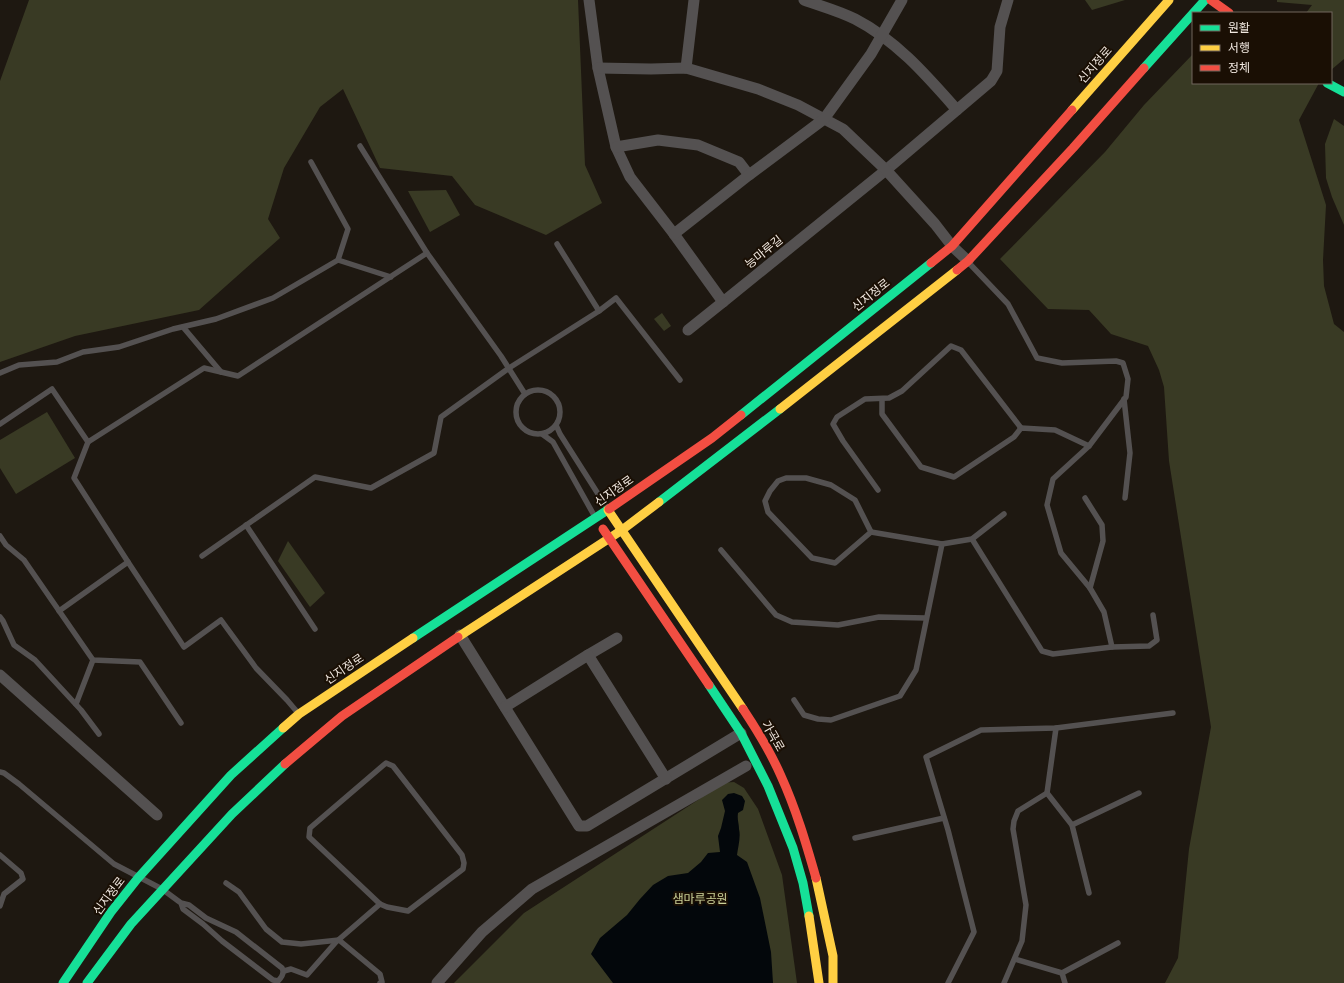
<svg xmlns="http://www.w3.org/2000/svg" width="1344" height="983" font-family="'PT Sans Narrow','Noto Sans KR',sans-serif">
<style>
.green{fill:#393a24}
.water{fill:#03070b}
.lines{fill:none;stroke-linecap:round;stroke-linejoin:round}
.lane{stroke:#545151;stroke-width:5.5}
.street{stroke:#545151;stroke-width:11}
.fast{stroke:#16e098;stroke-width:9}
.slow{stroke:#ffcf43;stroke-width:9}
.jam{stroke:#f24e42;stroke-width:9}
.labels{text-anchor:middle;stroke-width:4;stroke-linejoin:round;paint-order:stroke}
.street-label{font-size:12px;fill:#f1e8e0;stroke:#1a0f04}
.park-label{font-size:12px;fill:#cbd198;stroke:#1a0f04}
</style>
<rect width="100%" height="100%" fill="#1e1811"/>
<g class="green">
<polygon points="29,0 578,0 585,165 602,203 546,235 475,205 452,176 380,168 343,89 320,107 284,168 268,219 280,238 199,310 75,336 0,362 0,81"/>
<polygon points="1085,0 1125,0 1092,10"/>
<polygon points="1277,0 1344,0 1344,59 1331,70 1331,13 1306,13 1312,5 1277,2"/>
<polygon points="1193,54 1193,83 1319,83 1299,120 1326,205 1323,260 1324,286 1334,324 1344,332 1344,983 1165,983 1178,958 1189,849 1211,727 1169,461 1164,387 1159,370 1148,346 1111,334 1089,310 1048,309 1000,259 1105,152 1144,105"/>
<polygon points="1334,119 1344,126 1344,225 1332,197 1326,178 1325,144"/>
<polygon points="446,190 460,215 430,232 408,191"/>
<polygon points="662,313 671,326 664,331 654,319"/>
<polygon points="47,412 75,458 16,494 0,468 0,440"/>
<polygon points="288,541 325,593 310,607 278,561"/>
<polygon points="734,782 744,788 758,809 782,875 797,983 454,983 524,913 698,800 720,783"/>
</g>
<path class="water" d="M 734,793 L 742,796 L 745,801 L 743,810 L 738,813 C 737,820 739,823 739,829 C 741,837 738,847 737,855 L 747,862 L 760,898 L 771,952 L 773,983 L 613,983 L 591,954 L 600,938 L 627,915 L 640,899 L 653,885 L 668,876 L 688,873 L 701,862 L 708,853 L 720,852 L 718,836 L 721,828 L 725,811 L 722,800 L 728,794 Z"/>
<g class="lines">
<g class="lane">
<polyline points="557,244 599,311"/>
<polyline points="427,253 501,356 525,394"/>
<polyline points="338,260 391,277"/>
<polyline points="968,262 1008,304 1037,358 1062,363 1116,361 1123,363 1128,379 1126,397 1089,446 1053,479 1047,505 1061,553 1090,588 1104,612 1112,647 1149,646 1157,640 1153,615"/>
<polyline points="183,327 221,372"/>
<polyline points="0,373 19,365 57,362 83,352 119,347 173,329 216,319 273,298 338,260 348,229 311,162"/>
<circle cx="538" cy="412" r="22"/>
<polyline points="882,399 882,414 921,467 954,477 1014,437 1021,428 1055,430 1089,446"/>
<polyline points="1124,399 1130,453 1125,498"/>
<polyline points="0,424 52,389 88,442 204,368 238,376 427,253 360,146"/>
<polyline points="556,425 560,434 607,508"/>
<polyline points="542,434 553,442 595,517"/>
<polyline points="88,442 74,478 128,562"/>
<polygon points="786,478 806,478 831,485 855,500 871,532 835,563 812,558 768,512 765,501 770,491 778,481"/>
<polyline points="878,490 843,441 833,424 837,417 865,399 889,398 902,391 951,346 961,350 1021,428"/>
<polyline points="1085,498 1102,525 1103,541 1090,588"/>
<polyline points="246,525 315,629"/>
<polyline points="871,532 942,544 972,539 1004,514"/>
<polyline points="0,536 6,545 24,560 93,660 140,662 181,723"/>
<polyline points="972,539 1042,651 1053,654 1112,647"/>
<polyline points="721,550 776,615 792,622 838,625 879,617 926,618"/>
<polyline points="202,556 315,477 371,488 434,453 441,417 509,368 599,311 616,298 680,380"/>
<polyline points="59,611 128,562 184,647 221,620 256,668 287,700 298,713"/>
<polyline points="0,617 3,621 14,645 35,660 81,710 99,734"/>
<polyline points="794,700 804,715 818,719 831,720 900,696 916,670 942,544"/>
<polyline points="76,704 93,660"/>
<polyline points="1056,728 1047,793 1072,825 1089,893"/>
<polygon points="386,763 393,766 462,855 464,863 463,869 408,911 387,907 380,904 309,837 310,828"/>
<path d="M 0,772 L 4,773 L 19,784 L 114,864 L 162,889 L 181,903 L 183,909 L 203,924 L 222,941 L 273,980 L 278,981 C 282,977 285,973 282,968 L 236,932 L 206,918 L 189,905 L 181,903"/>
<polyline points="1072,825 1139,793"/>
<polyline points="855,838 944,818"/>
<polyline points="0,855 21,873 23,879 4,894 0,906"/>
<polyline points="226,883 239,892 266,929 282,942 301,944 339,940 380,974 382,982 380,983"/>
<polyline points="1015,959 1062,973 1118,943"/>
<polyline points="284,971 291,969 307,975 336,942 380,904"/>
<polyline points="1062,973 1065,983"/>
<polyline points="948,983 974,932 948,830 926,757 981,730 1056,728 1173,713"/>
<polyline points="1004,983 1022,941 1026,905 1013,829 1014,821 1018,811 1047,793"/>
</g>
<g class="street">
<polyline points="589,0 598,68 616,147 630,177 674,234 723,302 886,170 991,81 997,71 1000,27 1008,0"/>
<path d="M 804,0 C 821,6 839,11 855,19 C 896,40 927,76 957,110"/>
<polyline points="598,68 651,69 686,68 758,89 798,105 843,129 886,170 935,224 952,246 968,261"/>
<polyline points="686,68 694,0"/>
<polyline points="616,147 658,140 698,145 739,162 749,175"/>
<polyline points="674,234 749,175 824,119 871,54 902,0"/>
<polyline points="688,330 723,302"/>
<polyline points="460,635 579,826 587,826 741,733"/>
<polyline points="588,655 617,638"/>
<polyline points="0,675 157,815"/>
<polyline points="505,707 588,655 666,779"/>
<polyline points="437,983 482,932 532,889 746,766"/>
</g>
<g class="fast">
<polyline points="1144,68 1205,0"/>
<polyline points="1327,83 1344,92"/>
<polyline points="741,415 931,263"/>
<polyline points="659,502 780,409"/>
<polyline points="413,638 609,509"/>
<polyline points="709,685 741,733 768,786 793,848 803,883 809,916"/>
<polyline points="63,983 111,912 138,878 231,775 283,728"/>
<polyline points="87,983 131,924 232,814 285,764"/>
</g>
<g class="slow">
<polyline points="1072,110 1169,0"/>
<polyline points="780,409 957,270"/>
<polyline points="608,510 743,709"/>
<polyline points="458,637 622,530 659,502"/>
<polyline points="283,728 299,714 413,638"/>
<polyline points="816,878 833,956 833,983"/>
<polyline points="809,916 819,983"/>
</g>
<g class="jam">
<polyline points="1211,0 1229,13"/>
<polyline points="931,263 952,246 1072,110"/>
<polyline points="957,270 968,261 1073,148 1144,68"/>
<polyline points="609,509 712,438 741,415"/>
<polyline points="603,529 709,685"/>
<path d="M 743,709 C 757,730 771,753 781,776 C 796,809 806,843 816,878"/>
<polyline points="285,764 342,716 458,637"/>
</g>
</g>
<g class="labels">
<g class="street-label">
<text transform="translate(1095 65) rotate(-49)" y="4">신지정로</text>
<text transform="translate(764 252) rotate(-39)" y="4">능마루길</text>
<text transform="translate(871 295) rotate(-39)" y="4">신지정로</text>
<text transform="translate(614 491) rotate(-35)" y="4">신지정로</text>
<text transform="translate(344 669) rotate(-34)" y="4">신지정로</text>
<text transform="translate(773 736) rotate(60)" y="4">가곡로</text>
<text transform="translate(109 896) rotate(-53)" y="4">신지정로</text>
</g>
<g class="park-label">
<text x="700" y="903">샘마루공원</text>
</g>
</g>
<rect x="1192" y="12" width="140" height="72" fill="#1a0f04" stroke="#70665c"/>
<rect x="1200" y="25" width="20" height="6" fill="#16e098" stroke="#70665c"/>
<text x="1228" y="32" font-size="12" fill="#f1e8e0">원활</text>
<rect x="1200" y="45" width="20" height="6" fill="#ffcf43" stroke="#70665c"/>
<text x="1228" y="52" font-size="12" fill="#f1e8e0">서행</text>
<rect x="1200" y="65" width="20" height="6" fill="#f24e42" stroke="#70665c"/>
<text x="1228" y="72" font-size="12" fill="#f1e8e0">정체</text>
</svg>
